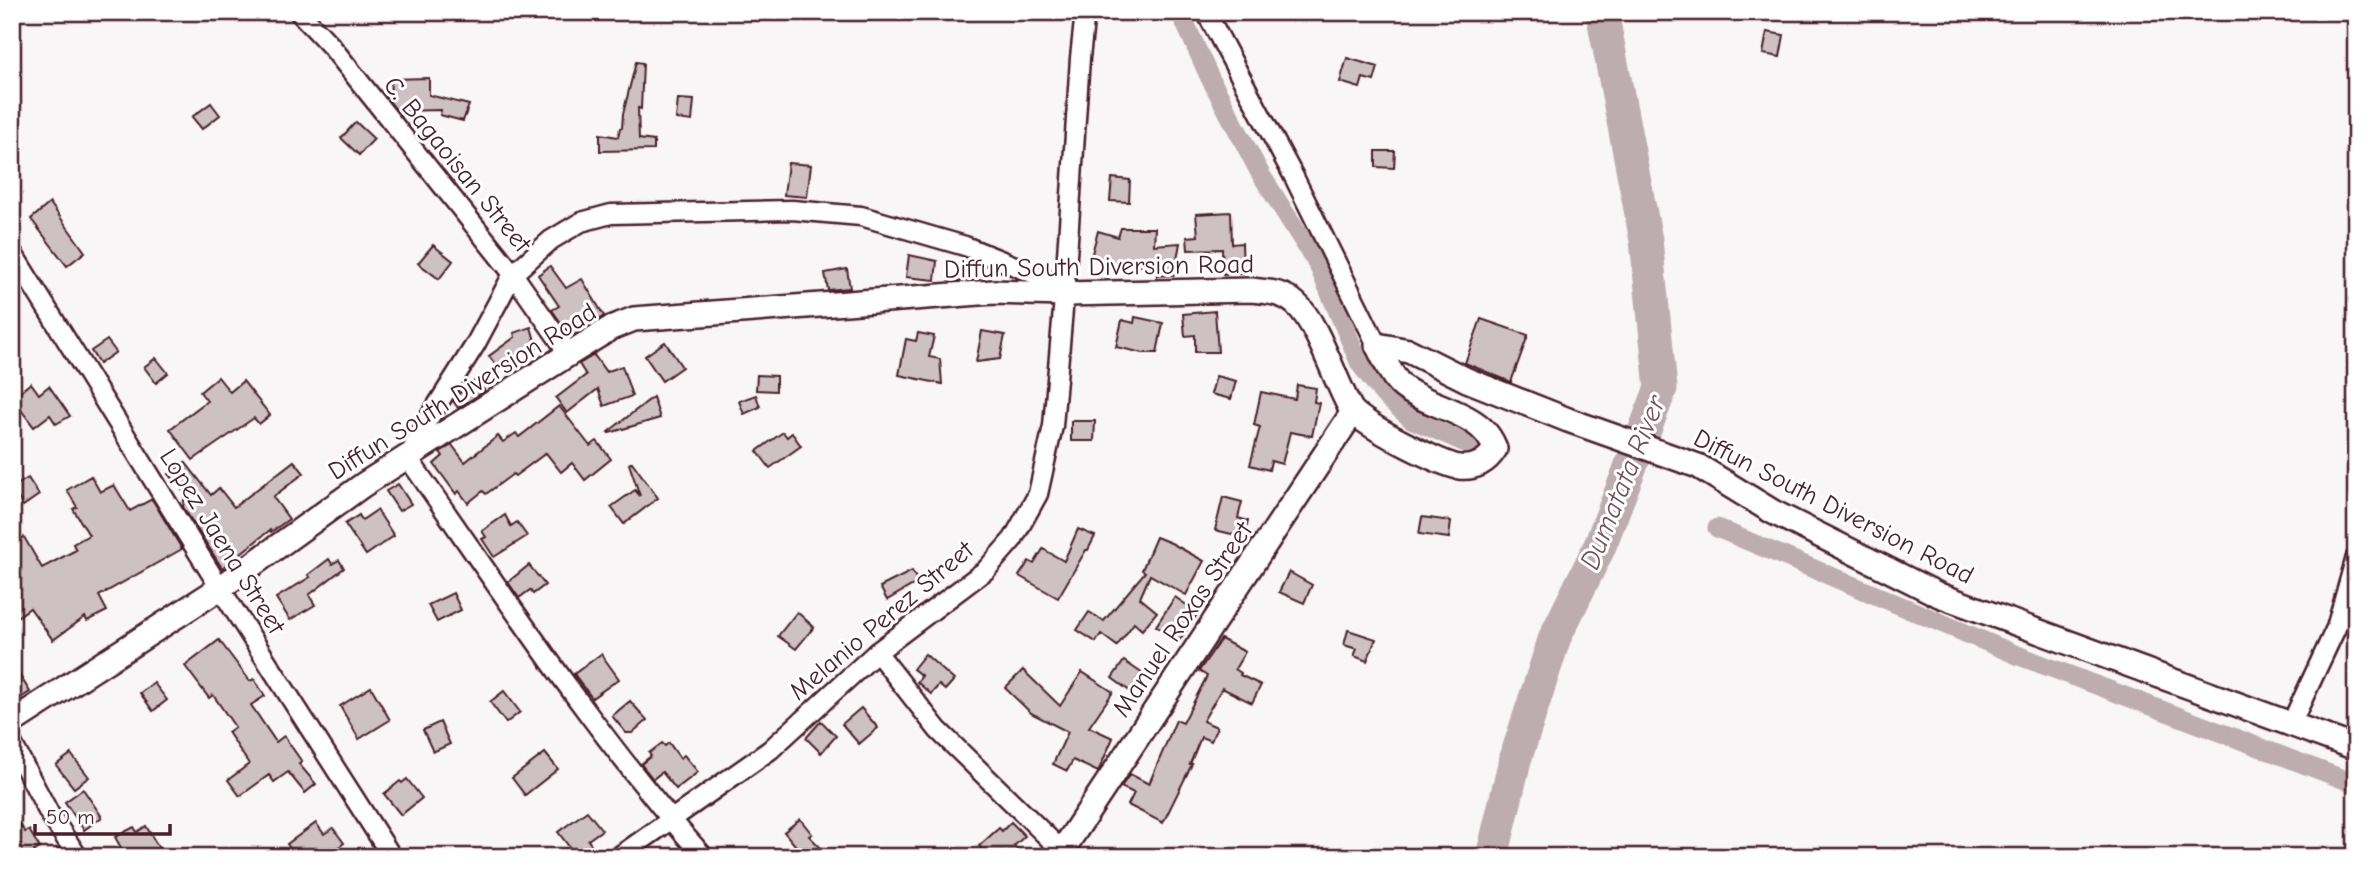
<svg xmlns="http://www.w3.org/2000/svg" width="2368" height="869" font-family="'Comic Neue',sans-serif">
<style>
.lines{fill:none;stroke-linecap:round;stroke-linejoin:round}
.canal{stroke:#bdadb0;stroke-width:19}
.river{stroke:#bdadb0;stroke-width:33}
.building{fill:#cdc1c4;stroke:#4a1f2b;stroke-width:2}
.minor-casing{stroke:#4a1f2b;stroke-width:23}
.tertiary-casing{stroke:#4a1f2b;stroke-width:28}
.minor{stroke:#fff;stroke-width:18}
.tertiary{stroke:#fff;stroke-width:23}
.labels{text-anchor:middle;stroke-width:6;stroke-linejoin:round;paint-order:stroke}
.street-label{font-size:26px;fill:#4a1f2b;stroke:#fff}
.water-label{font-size:28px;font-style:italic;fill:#72515a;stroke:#fff}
</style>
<rect width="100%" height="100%" fill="#f8f6f7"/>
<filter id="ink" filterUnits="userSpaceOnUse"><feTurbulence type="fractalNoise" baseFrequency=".0143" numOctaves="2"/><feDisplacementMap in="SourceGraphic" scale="14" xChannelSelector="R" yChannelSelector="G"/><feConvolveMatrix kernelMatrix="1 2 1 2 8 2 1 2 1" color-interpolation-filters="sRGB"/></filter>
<g filter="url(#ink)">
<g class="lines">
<g class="canal">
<polyline points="1180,12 1209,76 1260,173 1318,265 1360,364 1383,394 1411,419 1477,448"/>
<polyline points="1717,528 2017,655 2356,784"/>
</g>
<polyline class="river" points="1492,857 1515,760 1555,637 1599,548 1661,388 1646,240 1602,12"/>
</g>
<g class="building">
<polygon points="1767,32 1784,35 1780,57 1763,54"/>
<polygon points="1347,58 1378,67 1374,81 1363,78 1360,88 1340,82"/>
<polygon points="636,62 643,63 641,109 638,108 639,139 654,141 654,150 600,151 600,134 618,137 620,128 622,128 623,114"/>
<polygon points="429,78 429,95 469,105 463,121 440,115 441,110 397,111 390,102 391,79"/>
<polygon points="678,99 694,100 692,121 676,119"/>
<polygon points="211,103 220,115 202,129 192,117"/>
<polygon points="356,122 374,139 359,155 341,138"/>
<polygon points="1376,151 1395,151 1394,168 1376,167"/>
<polygon points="788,163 811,165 807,197 784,195"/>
<polygon points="1112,178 1130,180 1129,202 1110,201"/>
<polygon points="50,203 85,252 67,266 31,219"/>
<polygon points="1231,212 1232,244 1242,243 1243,273 1223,274 1222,249 1188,250 1187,237 1198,236 1196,214"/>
<polygon points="1121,228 1155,228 1154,245 1180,243 1174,275 1157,276 1157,266 1122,266 1091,257 1098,231 1118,237"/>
<polygon points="433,245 453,261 439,279 418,263"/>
<polygon points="909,255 937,261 935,280 906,277"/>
<polygon points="550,266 566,288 582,279 604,316 571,337 552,310 559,306 538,275"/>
<polygon points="847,269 850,288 828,290 825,273"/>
<polygon points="1215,311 1218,352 1195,352 1195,335 1185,336 1183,314"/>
<polygon points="1135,317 1163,323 1157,353 1143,353 1116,347 1122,320 1134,323"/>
<polygon points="1481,319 1528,335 1511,382 1465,363"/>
<polygon points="531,327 537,348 517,354 498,368 489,356 515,337 514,333"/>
<polygon points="982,331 1005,335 1000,359 976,362"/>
<polygon points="918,333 934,336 929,357 940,359 942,384 899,375 906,339 916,341"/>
<polygon points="107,340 116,352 99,364 91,351"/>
<polygon points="665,342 682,367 662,381 645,356"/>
<polygon points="594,355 606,372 622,366 632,396 604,406 598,389 567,413 556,398 586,375 579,364"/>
<polygon points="156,358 168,373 156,383 144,367"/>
<polygon points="757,375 776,376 776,391 756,390"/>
<polygon points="1216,376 1236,381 1231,399 1211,394"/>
<polygon points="218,377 230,392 243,381 270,415 259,424 254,418 193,460 170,429 207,401 200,392"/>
<polygon points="476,380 485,391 458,408 453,401 457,395"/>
<polygon points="31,383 39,394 49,386 70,416 56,424 50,415 34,427 12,398"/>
<polygon points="1297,385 1316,388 1314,402 1319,403 1312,436 1290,432 1282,464 1271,461 1269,470 1250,465 1260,427 1254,425 1261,392 1295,399"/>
<polygon points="756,395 760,407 744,414 739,401"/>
<polygon points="653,397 660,418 609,433 608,432"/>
<polygon points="559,406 590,446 597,441 611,459 585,480 572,463 561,472 546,453 515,476 513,474 486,494 483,491 468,503 459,491 456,494 434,464 443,456 440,452 452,445 465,462 498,436 503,442 516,433 519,437"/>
<polygon points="1071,421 1095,421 1094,441 1071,441"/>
<polygon points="783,432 787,437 792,433 801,446 770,468 757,451"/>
<polygon points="294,461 304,473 273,497 289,519 271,532 270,530 222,568 183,507 185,493 169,474 185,462 211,495 219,488 234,507"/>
<polygon points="632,462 658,498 624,524 611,507 635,490 640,496 629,464"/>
<polygon points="91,476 100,492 114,485 130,511 152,499 182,549 99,596 107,611 87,621 85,617 53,640 30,608 17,617 12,609 12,544 24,537 42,568 76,550 73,544 89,535 73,509 77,507 67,490"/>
<polygon points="28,478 39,495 23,506 12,488"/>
<polygon points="398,484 411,504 399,511 386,491"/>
<polygon points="1223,497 1242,502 1238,518 1248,521 1244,537 1215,530"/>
<polygon points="377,510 394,536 366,555 345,524 359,515 362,520"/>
<polygon points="505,515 511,526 517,522 527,536 494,557 482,539 486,537 482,531"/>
<polygon points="1422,517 1451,521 1449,538 1419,534"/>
<polygon points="1078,529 1095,536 1088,550 1086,550 1058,598 1019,576 1029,561 1034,564 1043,549 1064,561"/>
<polygon points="1156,537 1171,543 1204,561 1186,595 1150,575 1140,598 1157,612 1142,630 1134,623 1117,646 1101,634 1096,642 1077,630 1089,612 1104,621 1145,572 1142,570"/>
<polygon points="329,559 332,564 339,560 344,568 309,595 315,605 290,620 276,598 310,577 308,575"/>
<polygon points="529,565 545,585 533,594 530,590 519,598 508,582"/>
<polygon points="912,571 918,582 887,600 880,587"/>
<polygon points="1289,572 1312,585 1304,603 1279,592"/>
<polygon points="453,593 461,610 437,622 428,605"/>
<polygon points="1175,597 1198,613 1179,641 1156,626"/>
<polygon points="797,612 814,627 796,649 778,636"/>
<polygon points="1348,630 1376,639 1367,661 1354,656 1357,649 1344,645"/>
<polygon points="1221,639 1245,652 1235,669 1241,673 1240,675 1261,685 1252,703 1222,688 1203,721 1217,727 1211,741 1201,737 1190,764 1192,764 1163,823 1128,805 1134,793 1121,787 1130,774 1149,784 1176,720 1183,723 1207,676 1199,671"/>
<polygon points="219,640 250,681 254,679 265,696 251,705 276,742 284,736 302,762 299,764 316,784 305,793 288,772 274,782 269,775 240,796 228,780 249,764 228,732 235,727 213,695 209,698 185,666"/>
<polygon points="601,654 619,679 592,698 574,674"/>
<polygon points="925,654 954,680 945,690 939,685 931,694 917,682 922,676 913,669"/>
<polygon points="1124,661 1143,674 1131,692 1112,678"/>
<polygon points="12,663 30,692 12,703"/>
<polygon points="1023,670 1060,706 1082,672 1113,692 1089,727 1113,738 1098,772 1073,760 1067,771 1053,764 1068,732 1031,713 1005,688"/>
<polygon points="154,683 167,700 153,711 140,693"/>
<polygon points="371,687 390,720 359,739 340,706"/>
<polygon points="504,691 520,712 506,723 490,702"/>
<polygon points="630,701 647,720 632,733 626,733 612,716"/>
<polygon points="861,708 878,728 859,744 842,724"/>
<polygon points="821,721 836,736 821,753 806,738"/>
<polygon points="440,722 450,744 433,752 423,730"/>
<polygon points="662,743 665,746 669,743 680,758 684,755 698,772 676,789 662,772 653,779 641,764 651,756 649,753"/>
<polygon points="545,753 558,769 525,795 512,778"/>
<polygon points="71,754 89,777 74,788 56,765"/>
<polygon points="407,779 422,798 401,815 384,794 400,781 402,783"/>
<polygon points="83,789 102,817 84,830 65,802"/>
<polygon points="587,811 602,830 588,840 592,846 577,857 558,832"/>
<polygon points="12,812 25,832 29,830 40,848 34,851 38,857 12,857"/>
<polygon points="800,819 812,834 809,836 830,857 805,857 784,832"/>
<polygon points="1011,822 1025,836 1014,846 1024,857 989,857 979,846 999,828 1002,831"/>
<polygon points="316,823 324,834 333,828 344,843 326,857 296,857 287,844"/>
<polygon points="146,826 164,857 126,857 115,837 134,827 137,832"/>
</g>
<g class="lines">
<defs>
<g id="minor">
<polyline points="299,12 331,46 513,274 569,354"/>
<polyline points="1206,12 1294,177 1377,345"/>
<polyline points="12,252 220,588 392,857"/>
<polyline points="877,652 938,730 1062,851"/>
<polyline points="2291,724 2336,628 2356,557"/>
<polyline points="12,743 49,813 78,857"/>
<polyline points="618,857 770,750 877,652 986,570 1013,539 1038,494 1053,426 1065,286 1080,58 1085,12"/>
<path d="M 704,857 C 594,734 503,593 408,458 L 424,426 L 475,345 L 513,274 L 551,240 L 581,222 L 611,214 L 792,210 L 861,216 L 965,246 L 1065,286"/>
</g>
<g id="tertiary">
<path d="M 12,722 L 220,588 L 363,485 L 569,354 L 611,328 L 634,319 L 993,292 L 1065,294 L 1251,290 C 1269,292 1283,292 1296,304 C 1318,323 1335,382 1351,409 C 1361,424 1440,464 1459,467 C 1475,469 1487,462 1495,449 C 1483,411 1431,409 1403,387 C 1391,377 1384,358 1377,345 L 1409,351 L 1467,380 L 1568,420 L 1698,466 L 1773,512 L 1939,595 L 2356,748"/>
<polyline points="1058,857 1353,412"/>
</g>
</defs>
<use href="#minor" class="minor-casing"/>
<use href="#tertiary" class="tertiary-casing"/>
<use href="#minor" class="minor"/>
<use href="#tertiary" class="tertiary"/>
</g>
</g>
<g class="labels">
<g class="street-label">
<text transform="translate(458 164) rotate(51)" y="9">C. Bagaoisan Street</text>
<text transform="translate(1099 266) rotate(-1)" y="9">Diffun South Diversion Road</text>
<text transform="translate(462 391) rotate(-32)" y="9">Diffun South Diversion Road</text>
<text transform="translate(1834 506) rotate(27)" y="9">Diffun South Diversion Road</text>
<text transform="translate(223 541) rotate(58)" y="9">Lopez Jaena Street</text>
<text transform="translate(1182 619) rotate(-56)" y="9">Manuel Roxas Street</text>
<text transform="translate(881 620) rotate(-40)" y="9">Melanio Perez Street</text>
</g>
<g class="water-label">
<text transform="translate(1622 482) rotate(-68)" y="10">Dumatata River</text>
</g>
</g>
<rect width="2368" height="869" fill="none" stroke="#fff" stroke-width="42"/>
<rect x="21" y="21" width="2326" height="827" fill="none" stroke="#4a1f2b" stroke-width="2.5" filter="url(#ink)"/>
<path d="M35 824v10h135v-10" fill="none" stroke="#4a1f2b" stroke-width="3.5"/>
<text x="46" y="824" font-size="21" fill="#4a1f2b" stroke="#ffffff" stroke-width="5" paint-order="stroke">50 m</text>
</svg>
